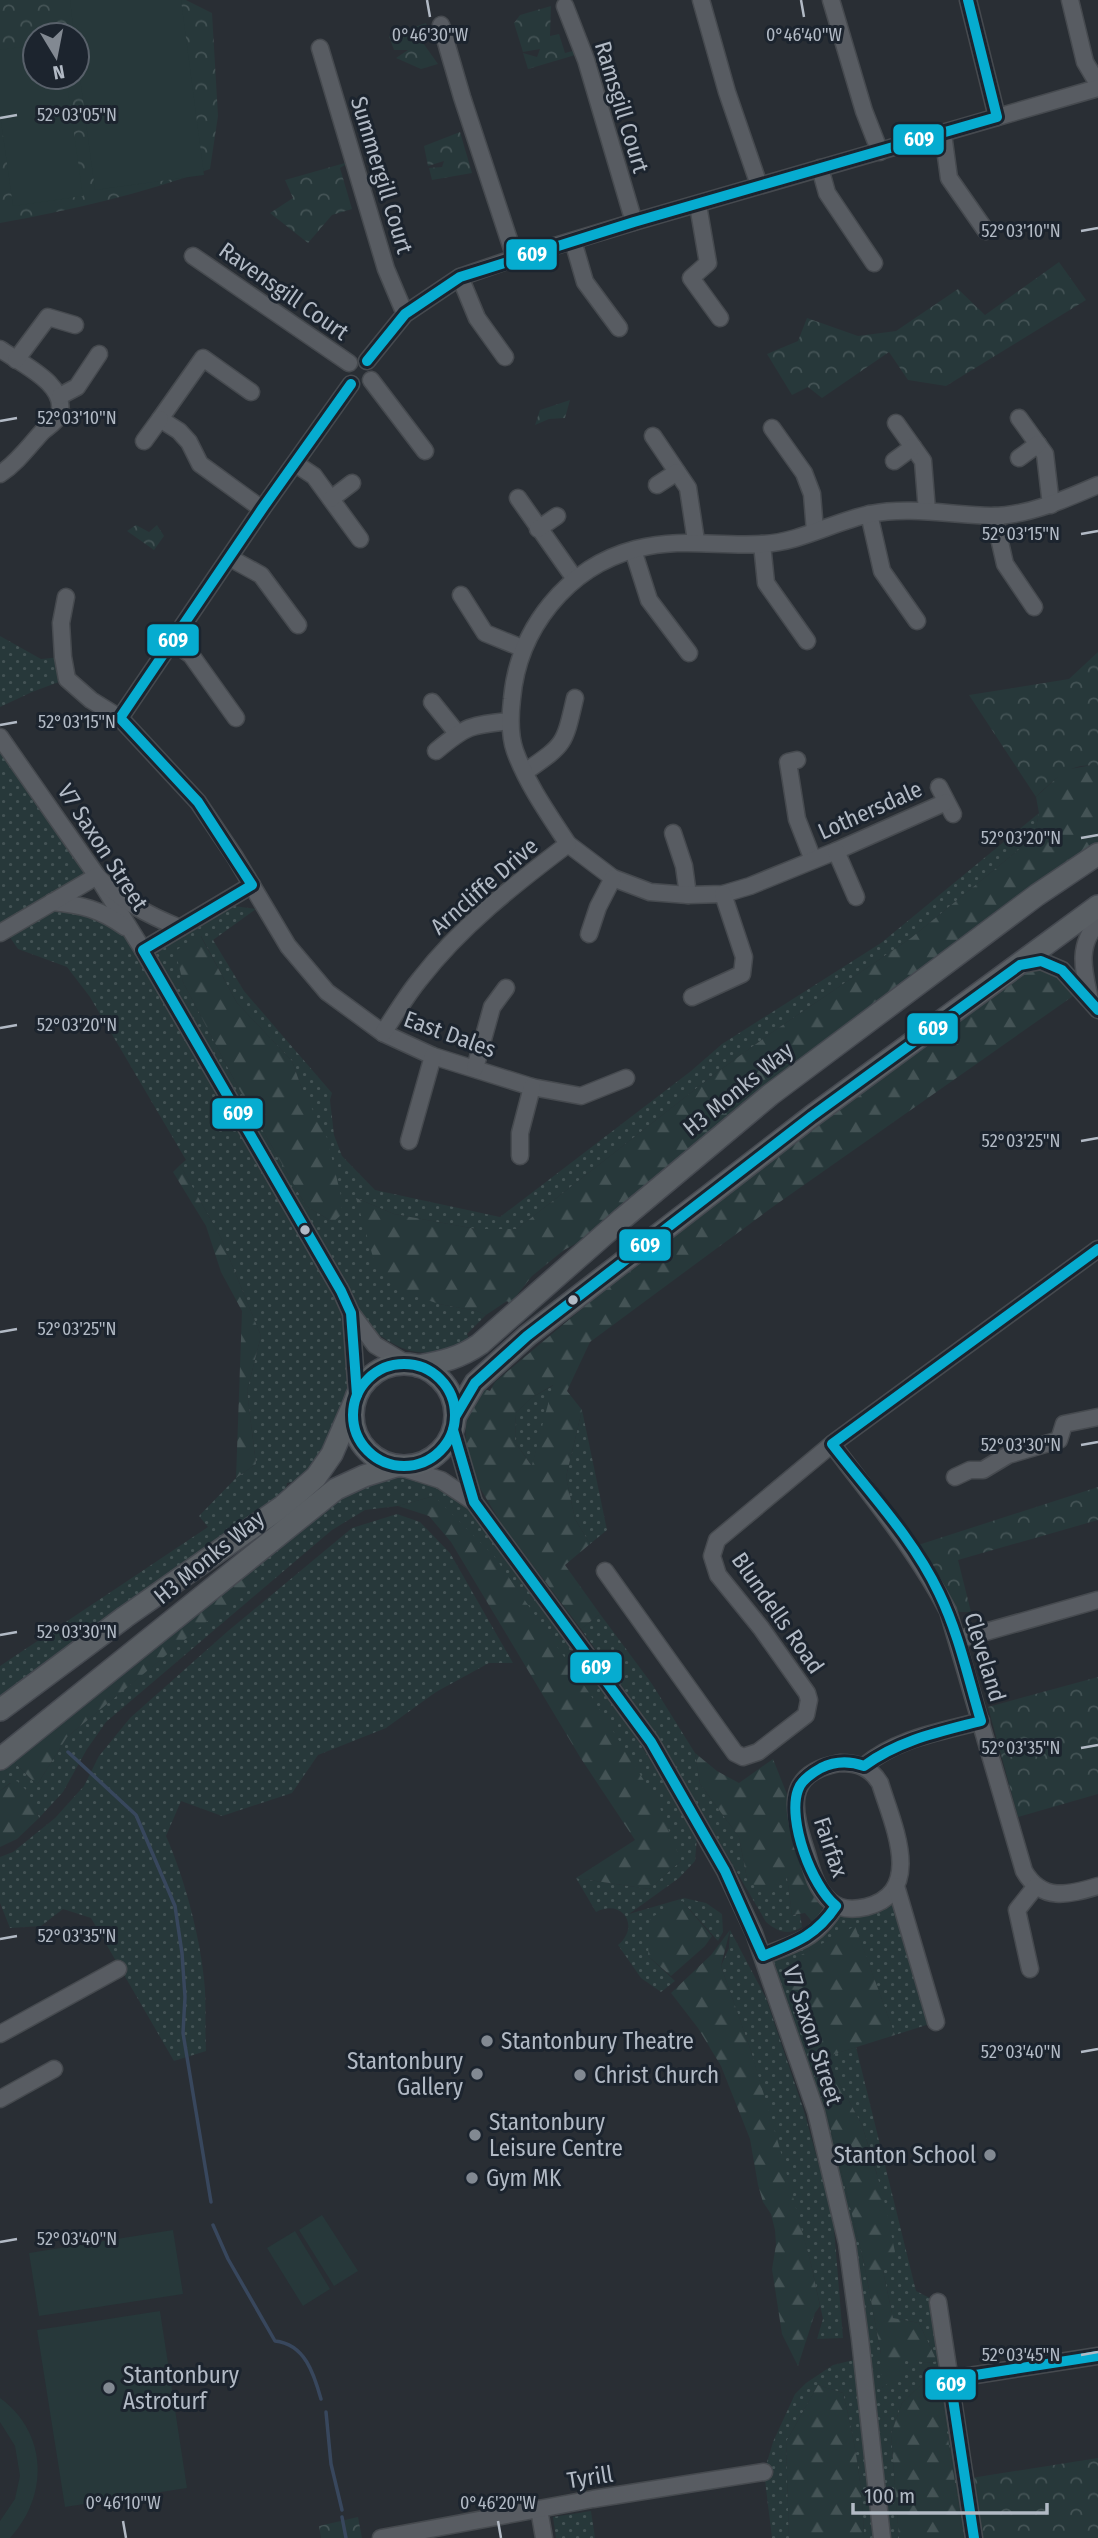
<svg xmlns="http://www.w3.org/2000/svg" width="1098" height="2538" font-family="'Fira Sans Condensed',sans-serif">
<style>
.grass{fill:url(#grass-dots);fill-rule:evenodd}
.forest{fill:url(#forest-firs);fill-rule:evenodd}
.park{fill:url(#park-crowns);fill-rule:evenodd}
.pitch{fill:#27383a}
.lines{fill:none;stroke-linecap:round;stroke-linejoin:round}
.stream{stroke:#38475d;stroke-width:3.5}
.minor-casing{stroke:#464a4f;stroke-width:19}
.major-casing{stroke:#464a51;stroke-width:24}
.minor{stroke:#585c62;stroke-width:16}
.major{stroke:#5a5f64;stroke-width:21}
.bus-1-casing{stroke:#1c242e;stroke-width:16}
.bus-1{stroke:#06acd0;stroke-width:10}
.ticks{fill:none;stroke:#b2bac5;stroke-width:2.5}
.bus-dot{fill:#b2bac5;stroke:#1c242e;stroke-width:2.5}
.poi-dot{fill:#828992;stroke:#1c242e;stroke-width:2.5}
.labels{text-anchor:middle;stroke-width:6;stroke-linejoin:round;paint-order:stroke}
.street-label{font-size:23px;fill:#b2bac5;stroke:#1c242e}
.poi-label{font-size:23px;fill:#b2bac5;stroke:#1c242e;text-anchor:start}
.ticks-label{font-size:18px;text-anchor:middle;fill:#b2bac5;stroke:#1c242e;stroke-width:6;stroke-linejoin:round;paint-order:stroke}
.line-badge{stroke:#1c242e;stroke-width:2.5}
.badge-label{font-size:19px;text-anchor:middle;font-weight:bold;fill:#fff}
</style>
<defs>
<pattern id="grass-dots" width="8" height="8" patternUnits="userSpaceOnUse" patternTransform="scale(1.75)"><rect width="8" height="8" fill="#27383a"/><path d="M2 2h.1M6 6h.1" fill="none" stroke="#445355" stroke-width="1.8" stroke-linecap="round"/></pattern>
<pattern id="forest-firs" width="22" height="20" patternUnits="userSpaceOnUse" patternTransform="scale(1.75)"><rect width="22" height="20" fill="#27383a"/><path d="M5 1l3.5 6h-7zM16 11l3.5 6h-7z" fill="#445355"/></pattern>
<pattern id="park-crowns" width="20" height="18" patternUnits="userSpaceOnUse" patternTransform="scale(1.75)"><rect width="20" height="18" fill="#27383a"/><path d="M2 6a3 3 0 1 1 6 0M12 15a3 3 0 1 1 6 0" fill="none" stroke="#445355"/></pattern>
</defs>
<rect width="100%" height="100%" fill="#292e34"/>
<g class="grass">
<polygon points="0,636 41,659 63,657 67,679 32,692 0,707"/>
<path d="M 0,737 L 97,876 L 53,901 L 91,908 L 143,950 L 184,936 L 234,906 L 256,909 L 213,940 L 244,991 L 332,1093 L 330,1100 L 334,1135 L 342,1156 L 375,1190 L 500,1217 L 691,1071 L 722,1044 L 881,943 L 1039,813 L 1034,837 L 911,938 L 774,1031 L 716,1073 L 517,1229 L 476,1229 L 394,1214 L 356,1198 L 439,1304 L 477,1311 L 486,1315 L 467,1334 L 470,1340 C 462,1347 454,1348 445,1350 C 405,1361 381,1336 352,1314 L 357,1395 L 316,1477 L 287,1483 L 283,1506 L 0,1710 L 0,1666 L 208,1527 L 199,1516 L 236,1478 L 256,1464 L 247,1391 L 261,1336 L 221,1238 L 180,1165 L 186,1160 L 90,997 L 67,967 L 18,949 L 0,923 ZM 201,936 L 237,1003 L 292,1061 L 302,1089 L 333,1222 L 306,1206 L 238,1087 L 183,982 L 176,951 Z"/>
<polygon points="554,1385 532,1466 515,1442 516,1413 531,1398"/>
<polygon points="582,1410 607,1530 590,1544 575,1519 566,1477"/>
<path d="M 396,1466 L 474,1502 L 641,1745 L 697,1837 L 695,1861 L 679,1878 L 629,1914 L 684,1898 L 706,1903 L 722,1914 L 723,1932 L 718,1941 L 682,1901 L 648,1956 L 675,1981 L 661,1992 L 641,1978 L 618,1945 C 641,1926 622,1898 596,1912 L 576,1878 L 649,1889 L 681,1861 L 434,1496 L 398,1506 L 365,1510 L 332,1530 L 106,1722 L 87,1749 L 63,1792 L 39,1818 L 37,1813 L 10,1783 L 0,1791 L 0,1759 L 6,1754 L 37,1785 L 67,1737 L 255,1581 L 252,1557 L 336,1489 Z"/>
<path d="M 397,1514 L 420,1522 L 450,1553 L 513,1663 L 489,1663 L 436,1692 L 386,1728 L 318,1755 L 292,1793 L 222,1816 L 181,1801 L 166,1836 C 185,1879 202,1943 205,1990 C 206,2010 205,2031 206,2051 L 174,2061 L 91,1918 L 63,1909 L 41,1926 L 10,1928 L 0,1903 L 0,1857 L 13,1852 L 55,1818 L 84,1786 L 99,1756 L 130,1718 L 228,1631 L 352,1528 Z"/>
<path d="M 600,1614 L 652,1684 L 695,1753 L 700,1784 L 739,1837 L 747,1879 L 787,1876 L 792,1915 L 800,1914 L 802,1927 C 788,1936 778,1932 766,1922 L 658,1737 L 581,1629 Z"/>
<path d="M 896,1886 L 936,2022 L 895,2035 L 855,1927 L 801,1955 L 794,2009 L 822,2093 L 864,2263 L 881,2354 L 882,2388 L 905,2357 L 926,2363 L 937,2361 L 919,2323 L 893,2318 L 883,2271 L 877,2174 L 862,2125 L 825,2057 L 856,2047 L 916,2291 L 938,2302 L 974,2538 L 964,2538 L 939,2384 L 923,2383 L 902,2403 L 891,2434 L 899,2538 L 864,2538 C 863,2488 855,2441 843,2393 L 818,2385 L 786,2442 L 789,2538 L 772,2538 L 764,2472 L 773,2442 L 795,2394 L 806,2383 L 833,2365 L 866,2357 L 847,2243 L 763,1956 L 847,1909 Z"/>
<polygon points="730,1930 766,1998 804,2111 833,2216 843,2338 817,2339 823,2319 811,2264 751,2051 721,1966 729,1948"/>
<polygon points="591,2511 595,2538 556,2538 553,2517"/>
</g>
<g class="forest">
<polygon points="1092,765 1098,767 1098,854 622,1219 564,1250 532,1276 510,1304 507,1301 486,1315 477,1311 439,1304 407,1293 377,1271 356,1198 394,1214 476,1229 517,1229 716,1073 774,1031 911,938 1034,837 1039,813 1036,797 1065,770"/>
<polygon points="200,935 237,1003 292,1061 302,1089 327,1138 341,1196 341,1215 333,1222 306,1206 238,1087 183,982 175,951"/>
<path d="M 1031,967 L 1056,970 L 1076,994 L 774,1206 L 590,1342 L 567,1391 L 582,1410 L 566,1477 L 575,1519 L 590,1544 L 565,1565 L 600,1614 L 581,1629 L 501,1523 L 474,1478 L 466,1445 L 465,1417 L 482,1388 L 490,1391 L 495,1382 L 584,1307 L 605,1283 L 812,1116 ZM 553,1385 L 532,1465 L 531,1465 L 515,1442 L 516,1413 L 531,1398 Z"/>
<polygon points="180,1165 221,1238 261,1336 247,1391 256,1464 236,1478 242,1311 221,1272 206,1226 173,1172"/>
<polygon points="434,1496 494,1556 590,1694 658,1803 681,1861 649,1889 576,1878 635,1840 580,1757 451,1542 429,1516 398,1506"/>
<polygon points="252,1557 256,1581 67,1737 37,1785 6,1754"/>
<polygon points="695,1753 717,1771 739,1783 773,1759 829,1900 819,1930 805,1913 792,1915 787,1877 768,1897 747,1879 739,1837 700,1784"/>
<polygon points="17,1781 27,1791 39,1818 17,1839 0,1847 0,1791 11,1783"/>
<polygon points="682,1901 712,1936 705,1946 671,1976 648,1956 650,1918"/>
<polygon points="855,1926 895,2035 825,2057 862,2125 883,2195 895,2252 883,2271 893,2318 919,2323 937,2361 926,2363 905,2358 904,2373 881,2388 881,2354 864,2263 822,2093 794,2009 789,1981 801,1955"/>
<polygon points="730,1930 721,1966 751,2051 780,2149 811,2264 820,2306 815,2313 798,2366 782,2334 772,2269 776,2245 775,2230 771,2214 763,2202 758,2185 750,2139 721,2066 698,2028 671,1993 711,1955"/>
<polygon points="923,2383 939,2383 964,2538 899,2538 891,2434 902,2403"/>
<path d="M 818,2385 L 843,2393 C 855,2441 863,2488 864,2538 L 789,2538 L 786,2442 Z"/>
</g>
<g class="park">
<path d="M 0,0 L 186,0 L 212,13 L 218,116 L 210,169 C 140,194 73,210 0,223 ZM 35,35 L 77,35 L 77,77 L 35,77 Z"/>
<polygon points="551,6 550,36 559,34 565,53 580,49 582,53 528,69 523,53 537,57 540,49 523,52 514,23 520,15"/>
<polygon points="426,23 430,37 421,40 438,64 421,69 396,58 408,50 394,50 389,36"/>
<polygon points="460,132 472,173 432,180 429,168 442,167 444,161 428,166 424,146"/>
<polygon points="352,161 340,168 352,209 332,215 308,243 270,213 293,198 285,180"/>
<polygon points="1059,262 1086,300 946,386 908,380 889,352 822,398 808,387 792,395 767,354 798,341 807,318 858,336 896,331 958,289 985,315"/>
<polygon points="570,400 565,418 549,419 535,425 540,410"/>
<polygon points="136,525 149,532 157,525 164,536 154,550 127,531"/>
<path d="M 1098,652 L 1098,767 C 1071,760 1053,781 1036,797 L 969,695 L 1069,679 Z"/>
<polygon points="1098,1487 1098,1520 958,1560 971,1612 959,1612 915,1546"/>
<polygon points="1098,1677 1098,1794 1018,1817 988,1707"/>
<polygon points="1098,2458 1098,2538 981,2538 971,2478"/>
<polygon points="358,2517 362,2538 321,2538 319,2526"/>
</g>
<g class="pitch">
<polygon points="70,0 181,0 204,175 95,190 77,55 77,35 74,35"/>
<polygon points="35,45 35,77 66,77 83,196 13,206 0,114 0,50"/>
<polygon points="322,2215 358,2271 334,2286 299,2230"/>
<polygon points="173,2230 183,2294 39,2316 29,2253"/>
<polygon points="295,2231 330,2289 303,2306 267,2248"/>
<polygon points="160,2311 187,2488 65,2507 37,2330"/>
<path d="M 0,2398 C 48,2433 49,2496 10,2538 L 0,2538 L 0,2521 L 15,2499 L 20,2476 L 15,2446 L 0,2422 Z"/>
</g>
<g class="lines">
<g class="stream">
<polyline points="68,1752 136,1815 175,1906 182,1953 185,1997 183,2033 211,2202"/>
<path d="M 213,2225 L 228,2259 L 275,2341 C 305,2344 314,2374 321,2399"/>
<polyline points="326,2412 331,2464 342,2510"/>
<polyline points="342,2517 346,2538"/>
</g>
<defs>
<g id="minor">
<polyline points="701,0 727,92 759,185"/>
<polyline points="831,0 864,111 880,152"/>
<polyline points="968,0 997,117"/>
<polyline points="1070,0 1085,62 1098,84"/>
<polyline points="565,6 586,60 634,222"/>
<polyline points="441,25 462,97 515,258"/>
<polyline points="320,48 386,269 405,314"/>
<polyline points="943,134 949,178 986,231"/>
<polyline points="820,168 827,193 874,263"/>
<polyline points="698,205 708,263 691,278 720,318"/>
<polyline points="573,241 585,282 619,328"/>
<polyline points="193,256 349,363"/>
<polyline points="460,277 477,318 505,357"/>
<path d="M 0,349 C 20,363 72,386 58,417 C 55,423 47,427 42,432 C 29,446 17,463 0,474"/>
<polyline points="16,360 48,317 75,325"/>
<polyline points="367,361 405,314 460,277 515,258 634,222 1098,88"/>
<polyline points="371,380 425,451"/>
<polyline points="251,392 203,358 160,419 179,431 189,442 200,464 262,509"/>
<polyline points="60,396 77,387 99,354"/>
<polyline points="1019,418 1045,454 1051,505"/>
<polyline points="896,423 923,461 927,511"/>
<polyline points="772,428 804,473 812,494 815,531"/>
<polyline points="653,436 688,488 696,541"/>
<polyline points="144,441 160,419"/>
<polyline points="1019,458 1038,444"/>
<polyline points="894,461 913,447"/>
<polyline points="296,464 314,476 360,539"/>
<polyline points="657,485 677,472"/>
<polyline points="518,498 575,579"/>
<polyline points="331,499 352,483"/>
<polyline points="869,514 882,571 917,621"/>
<polyline points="994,516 1005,564 1034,607"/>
<polyline points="538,529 557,516"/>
<polyline points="762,544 766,583 807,641"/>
<polyline points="633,550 649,600 689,653"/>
<polyline points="230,558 261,575 298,625"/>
<polyline points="461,595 485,633 522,648"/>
<polyline points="66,597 61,623 63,657 67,679 91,700 120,718 198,802 235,857 288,946 327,992 383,1033 433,1056 532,1087 581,1096 626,1078"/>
<polyline points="173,642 191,655 236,718"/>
<polyline points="432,702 457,733"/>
<polyline points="120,718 262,509 351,384"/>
<polyline points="0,737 97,876 143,950 341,1291 351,1313 375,1345 407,1364"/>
<path d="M 436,751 C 467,725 471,725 510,721"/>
<polyline points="797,760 788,762 797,819 813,860"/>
<path d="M 525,772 C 565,744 564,746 575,698"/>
<polyline points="939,787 953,814"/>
<polyline points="673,833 684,866 688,895"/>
<polyline points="568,844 613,878 650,892 688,895 723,894 750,886 836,851 946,802"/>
<polyline points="836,851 856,897"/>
<path d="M 52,902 C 82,905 100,909 125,927"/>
<path d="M 0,933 L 97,876 C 121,901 148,915 180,928"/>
<polyline points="589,934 598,907 613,878"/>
<polyline points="143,950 252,885"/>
<polyline points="1022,964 1041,961 1062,970 1098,1010"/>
<polyline points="692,997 742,974 744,957 723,894"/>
<path d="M 1090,1000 C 1084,972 1076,946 1098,923"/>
<path d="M 383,1033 C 395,1015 406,996 420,979 C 461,926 515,884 568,844 C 549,815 527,784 515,751 C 509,734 510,716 512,699 C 518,629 567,567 636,549 C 683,537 717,547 763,544 C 800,542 833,522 870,514 C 910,506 951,515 992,516 C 1027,516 1066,499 1098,485"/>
<polyline points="475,1068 492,1007 506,988"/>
<polyline points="409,1141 433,1056"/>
<polyline points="520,1156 520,1133 532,1087"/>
<polyline points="351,1313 357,1395"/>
<polyline points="453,1430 474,1502"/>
<path d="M 832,1444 C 873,1499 916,1550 948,1611 L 1024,1871 C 1042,1902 1068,1895 1098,1886"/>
<polyline points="400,1467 441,1480 474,1502 651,1742 725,1871 754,1933 816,2112 847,2243 860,2339 882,2538"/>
<polyline points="955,1477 970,1470 983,1470 1008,1455 1059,1440 1064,1424 1098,1417"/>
<polyline points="605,1571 735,1753 743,1757 758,1752 806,1715 809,1700 807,1693 761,1628 718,1575 712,1556 717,1540 832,1444 1098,1249"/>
<polyline points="957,1640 1098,1600"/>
<path d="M 840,1763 C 858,1763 870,1767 880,1783 C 892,1823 926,1892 866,1907 C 853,1910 840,1910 830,1901 C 816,1889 812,1871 807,1854 C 793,1811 782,1773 840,1763 Z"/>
<path d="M 864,1766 C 897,1738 940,1732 981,1721"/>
<polyline points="896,1886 936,2022"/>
<path d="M 763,1956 C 797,1942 816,1940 836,1906"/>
<polyline points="1030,1969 1017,1910 1036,1886"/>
<polyline points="0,2034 118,1969"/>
<polyline points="0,2099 54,2069"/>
<polyline points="938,2302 974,2538"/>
<polyline points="950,2379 1098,2356"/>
<polyline points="539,2509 544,2538"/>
<polyline points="381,2538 593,2499 764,2472"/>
</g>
<g id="major">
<circle cx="404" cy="1415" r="51"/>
<path d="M 418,1366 C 442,1362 460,1358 480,1344 L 622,1219 L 770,1095 L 1037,895 L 1098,854"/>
<polyline points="455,1417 475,1383 527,1336 812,1116 1098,906"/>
<polyline points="0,1710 125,1617 283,1506 316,1477 332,1454 354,1403"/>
<polyline points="0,1759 336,1489 364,1476 396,1466"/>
</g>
</defs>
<use href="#minor" class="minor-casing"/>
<use href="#major" class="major-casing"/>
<use href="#minor" class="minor"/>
<use href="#major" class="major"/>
<defs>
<g id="bus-1">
<polyline points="367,361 405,314 460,277 634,222 997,117 968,0"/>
<polyline points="351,384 262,509 120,718 198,802 252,885 143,950 341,1291 351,1313 357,1395"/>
<circle cx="404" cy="1415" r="51"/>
<polyline points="455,1417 475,1383 527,1336 812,1116 1020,965 1041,961 1062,970 1098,1010"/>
<path d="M 453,1430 L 474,1502 L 651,1742 L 725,1871 L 763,1956 C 795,1943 816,1936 836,1906 C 812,1887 787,1820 798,1790 C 801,1780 812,1773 821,1768 C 835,1761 850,1761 864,1766 C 899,1740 939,1732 981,1721 C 968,1678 959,1634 939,1593 C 913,1538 869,1492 832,1444 L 1098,1249"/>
<polyline points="974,2538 950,2379 1098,2356"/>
</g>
</defs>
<use href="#bus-1" class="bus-1-casing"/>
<use href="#bus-1" class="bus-1"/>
</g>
<path class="ticks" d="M 427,0 L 430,17M 801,0 L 804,17M 0,118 L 17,115M 1081,231 L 1098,228M 0,421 L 17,418M 1081,534 L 1098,531M 0,725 L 17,722M 1081,838 L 1098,835M 0,1028 L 17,1025M 1081,1141 L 1098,1138M 0,1332 L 17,1329M 1081,1445 L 1098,1442M 0,1635 L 17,1632M 1081,1748 L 1098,1745M 0,1939 L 17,1936M 1081,2052 L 1098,2049M 0,2242 L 17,2239M 1081,2355 L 1098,2352M 123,2521 L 126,2538M 498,2521 L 501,2538"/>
<g class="bus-dot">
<circle cx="305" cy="1230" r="6"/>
<circle cx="573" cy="1300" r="6"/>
</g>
<g class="poi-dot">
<circle cx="487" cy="2041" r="7"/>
<circle cx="477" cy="2074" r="7"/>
<circle cx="580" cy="2075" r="7"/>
<circle cx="475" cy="2135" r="7"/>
<circle cx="990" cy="2155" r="7"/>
<circle cx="472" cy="2178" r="7"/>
<circle cx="109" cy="2388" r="7"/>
</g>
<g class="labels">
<g class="street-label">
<text transform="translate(622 107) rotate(73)" y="8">Ramsgill Court</text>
<text transform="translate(382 175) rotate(73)" y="8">Summergill Court</text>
<text transform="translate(284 291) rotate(35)" y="8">Ravensgill Court</text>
<text transform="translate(870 810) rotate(-24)" y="8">Lothersdale</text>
<text transform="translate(103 847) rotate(57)" y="8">V7 Saxon Street</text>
<text transform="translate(484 886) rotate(-41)" y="8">Arncliffe Drive</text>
<text transform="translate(450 1034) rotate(20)" y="8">East Dales</text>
<text transform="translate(738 1089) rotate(-39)" y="8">H3 Monks Way</text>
<text transform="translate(209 1557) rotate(-39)" y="8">H3 Monks Way</text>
<text transform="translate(778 1613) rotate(55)" y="8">Blundells Road</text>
<text transform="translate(985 1657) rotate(73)" y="8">Cleveland</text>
<text transform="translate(831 1847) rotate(71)" y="8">Fairfax</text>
<text transform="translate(813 2035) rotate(72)" y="8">V7 Saxon Street</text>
<text transform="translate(590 2477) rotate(-9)" y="8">Tyrill</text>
</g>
<g class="poi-label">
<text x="501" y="2049">Stantonbury Theatre</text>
<text x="463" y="2069" text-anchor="end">Stantonbury<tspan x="463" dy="26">Gallery</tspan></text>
<text x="594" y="2083">Christ Church</text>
<text x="489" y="2130">Stantonbury<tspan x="489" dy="26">Leisure Centre</tspan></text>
<text x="976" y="2163" text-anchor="end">Stanton School</text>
<text x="486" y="2186">Gym MK</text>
<text x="123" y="2383">Stantonbury<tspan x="123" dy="26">Astroturf</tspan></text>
</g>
</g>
<g class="ticks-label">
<text x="430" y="41">0°46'30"W</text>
<text x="804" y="41">0°46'40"W</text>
<text x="77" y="121">52°03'05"N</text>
<text x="1021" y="237">52°03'10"N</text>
<text x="77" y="424">52°03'10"N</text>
<text x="1021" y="540">52°03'15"N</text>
<text x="77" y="728">52°03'15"N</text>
<text x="1021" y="844">52°03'20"N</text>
<text x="77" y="1031">52°03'20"N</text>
<text x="1021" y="1147">52°03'25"N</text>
<text x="77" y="1335">52°03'25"N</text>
<text x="1021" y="1451">52°03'30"N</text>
<text x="77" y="1638">52°03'30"N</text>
<text x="1021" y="1754">52°03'35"N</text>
<text x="77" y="1942">52°03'35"N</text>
<text x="1021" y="2058">52°03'40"N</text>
<text x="77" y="2245">52°03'40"N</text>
<text x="1021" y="2361">52°03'45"N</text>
<text x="123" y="2509">0°46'10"W</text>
<text x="498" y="2509">0°46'20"W</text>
</g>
<g class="line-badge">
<rect x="892" y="123" width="53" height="33" rx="7" fill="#06acd0"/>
<rect x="505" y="238" width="53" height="33" rx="7" fill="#06acd0"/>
<rect x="146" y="623" width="54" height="34" rx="7" fill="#06acd0"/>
<rect x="906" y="1012" width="53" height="33" rx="7" fill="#06acd0"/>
<rect x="211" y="1097" width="53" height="33" rx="7" fill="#06acd0"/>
<rect x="618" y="1228" width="54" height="34" rx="7" fill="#06acd0"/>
<rect x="569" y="1651" width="54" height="33" rx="7" fill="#06acd0"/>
<rect x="924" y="2368" width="53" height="33" rx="7" fill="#06acd0"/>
</g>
<g class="badge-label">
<text x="919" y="146">609</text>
<text x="532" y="261">609</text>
<text x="173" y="647">609</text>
<text x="933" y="1035">609</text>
<text x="238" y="1120">609</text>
<text x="645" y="1252">609</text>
<text x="596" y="1674">609</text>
<text x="951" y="2391">609</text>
</g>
<g transform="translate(56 56) rotate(170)"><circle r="33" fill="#1c242e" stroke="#58606a" stroke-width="2"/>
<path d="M0-5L12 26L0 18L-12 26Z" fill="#828992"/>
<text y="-10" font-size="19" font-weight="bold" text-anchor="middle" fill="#b2bac5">N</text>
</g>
<path d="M853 2503v10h194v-10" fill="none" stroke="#b2bac5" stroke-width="3.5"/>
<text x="864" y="2503" font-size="21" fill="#b2bac5" stroke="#1c242e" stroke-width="5" paint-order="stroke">100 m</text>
</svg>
